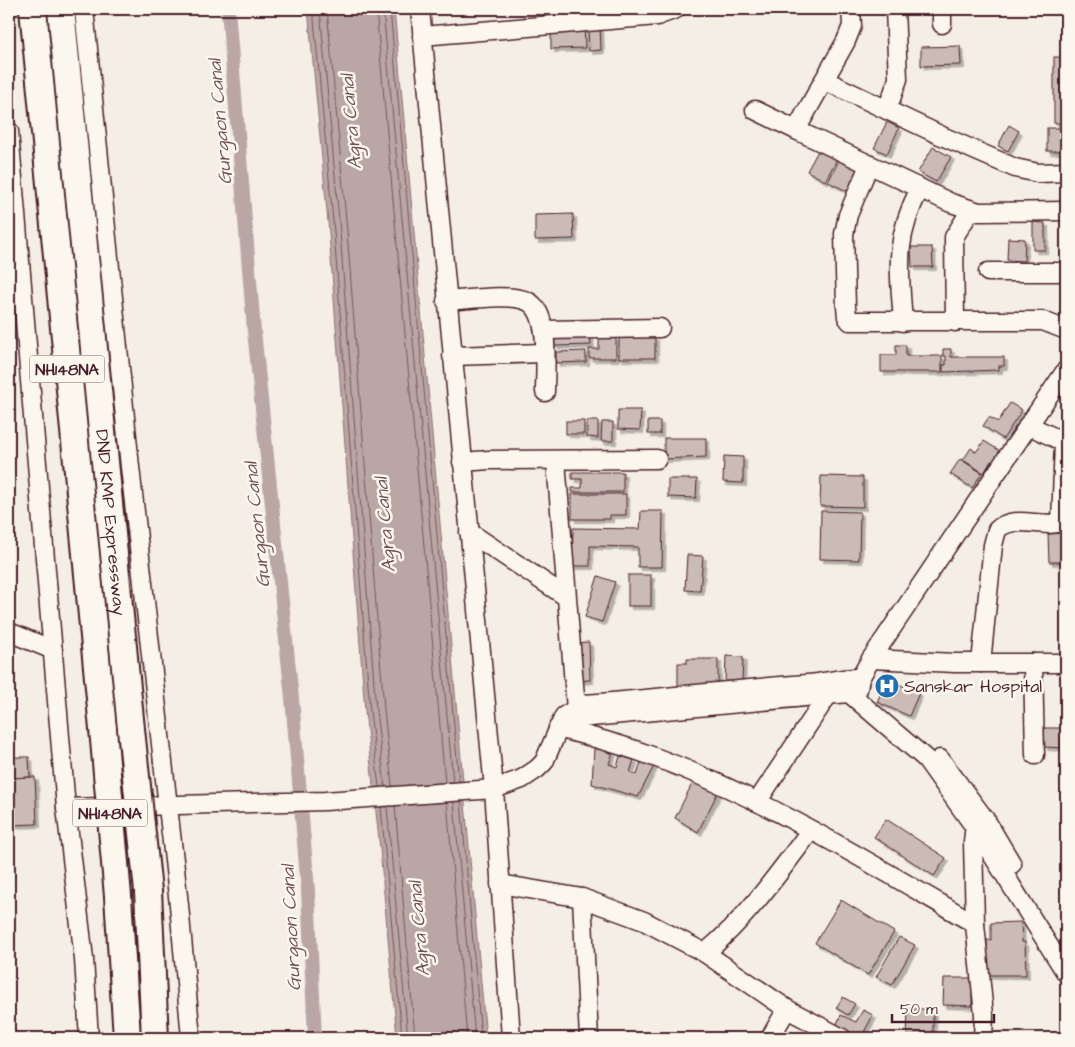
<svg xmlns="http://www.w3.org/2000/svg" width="1075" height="1047" font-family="'Architects Daughter',sans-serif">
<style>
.water{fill:#baa7a5;stroke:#8d7174}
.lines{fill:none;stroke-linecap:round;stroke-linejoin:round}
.shore{stroke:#77555c;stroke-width:1}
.canal{stroke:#baa7a5;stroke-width:14}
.building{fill:#cabbb6;stroke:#4a1f2b;filter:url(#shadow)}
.minor-casing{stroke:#4a1f2b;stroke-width:21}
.highway-casing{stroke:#4a1f2b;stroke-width:30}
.minor{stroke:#fbf7ec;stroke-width:18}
.highway{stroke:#fbf7ec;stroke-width:26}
.highway-bridge-casing{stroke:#4a1f2b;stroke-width:30;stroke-linecap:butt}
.highway-bridge{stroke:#fbf7ec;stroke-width:26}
.labels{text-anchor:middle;stroke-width:5;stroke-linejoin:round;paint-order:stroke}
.shield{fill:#fbf7ec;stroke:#7f6065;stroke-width:1}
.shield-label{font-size:16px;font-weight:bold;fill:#4a1f2b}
.street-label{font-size:18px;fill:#4a1f2b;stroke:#fbf7ec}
.poi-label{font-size:18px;fill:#4a1f2b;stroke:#fbf7ec;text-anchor:start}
.water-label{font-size:19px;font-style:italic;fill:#714f56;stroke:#fbf7ec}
</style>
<defs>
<filter id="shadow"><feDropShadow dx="3.5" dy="3.5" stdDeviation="0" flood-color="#0004"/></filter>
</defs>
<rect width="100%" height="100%" fill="#f4eee4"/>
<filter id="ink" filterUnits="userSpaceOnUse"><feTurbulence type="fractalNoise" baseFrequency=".02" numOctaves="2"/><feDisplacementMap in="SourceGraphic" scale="10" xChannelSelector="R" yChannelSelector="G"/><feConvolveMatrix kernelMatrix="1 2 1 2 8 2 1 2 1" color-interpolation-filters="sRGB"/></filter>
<g filter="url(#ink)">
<polygon class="water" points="308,9 394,9 486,1038 397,1038 380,849 365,711 329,233"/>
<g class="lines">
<g class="shore">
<polyline points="313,9 334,232 370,711 379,787"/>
<polyline points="320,9 340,232 376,710 385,787"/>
<polyline points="327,9 347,231 384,709 392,786"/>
<polyline points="376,9 445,782"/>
<polyline points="383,9 453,782"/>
<polyline points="390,9 459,781"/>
<polyline points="461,801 481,1038"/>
<polyline points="447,802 467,1038"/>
<polyline points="454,802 475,1038"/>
<polyline points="395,806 415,1038"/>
<polyline points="381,807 402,1038"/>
<polyline points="387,807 408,1038"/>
</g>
<polyline class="canal" points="228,9 254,331 292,698 308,890 315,1038"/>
</g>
<g class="building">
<rect x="572" y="9" width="17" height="12"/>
<polygon points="584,25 585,48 551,49 551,26"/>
<polygon points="588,25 600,25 601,50 589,51"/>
<polygon points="960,46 961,65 921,66 921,47"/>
<rect x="1054" y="57" width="12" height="66"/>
<polygon points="887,122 899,128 887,154 874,148"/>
<polygon points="1009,125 1019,131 1008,151 998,146"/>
<rect x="1047" y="128" width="19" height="23"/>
<polygon points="933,147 951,157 936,182 918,172"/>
<polygon points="819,149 837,159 825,181 807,171"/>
<polygon points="839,160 861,171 851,193 828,182"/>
<polygon points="573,214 574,239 535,240 535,215"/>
<polygon points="1033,222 1045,223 1045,250 1033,250"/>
<polygon points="1008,238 1025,239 1024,261 1007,260"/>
<polygon points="911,247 932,247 933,267 912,267"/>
<polygon points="590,336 591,345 555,346 554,337"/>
<polygon points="599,337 616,338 616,358 589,358 589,349 599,349"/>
<rect x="619" y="337" width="36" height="21"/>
<polygon points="896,345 906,345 906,356 942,356 942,372 881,372 881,355 896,355"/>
<polygon points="943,349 951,349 951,357 1004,357 1004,366 999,366 999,370 943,372 943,365 946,365 946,356 943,356"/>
<polygon points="586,351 586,362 556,363 556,352"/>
<polygon points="1010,403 1022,410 1003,439 983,426 989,417 998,422"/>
<polygon points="618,410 641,410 640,430 618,429"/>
<rect x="566" y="421" width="18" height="13"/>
<polygon points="587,421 598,421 598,438 587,437"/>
<rect x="648" y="421" width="12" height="13"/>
<polygon points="602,422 613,422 613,441 601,441"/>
<polygon points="664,438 706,438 706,457 664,459"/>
<polygon points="984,441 1002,452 994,464 991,461 984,473 963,460 971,448 976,452"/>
<polygon points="724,456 743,457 743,483 723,482"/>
<polygon points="960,459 982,473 972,488 950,474"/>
<polygon points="572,472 623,472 623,492 572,492 572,488 582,488 582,479 572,479"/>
<polygon points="821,476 863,477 863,507 820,506"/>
<polygon points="668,479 697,479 696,498 668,497"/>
<polygon points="572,494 626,494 626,515 610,515 610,519 572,519"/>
<polygon points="641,511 663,511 662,567 638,567 638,547 590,546 590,566 572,566 573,528 640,529"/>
<polygon points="821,511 860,512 859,560 820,559"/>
<polygon points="1066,533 1066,562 1049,562 1048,534"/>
<polygon points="687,555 703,556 700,591 685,590"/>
<rect x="628" y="575" width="23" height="31"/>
<polygon points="598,576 615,582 602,622 585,617"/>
<polygon points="589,642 590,680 575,681 574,643"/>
<polygon points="726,656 743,657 742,682 725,681"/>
<polygon points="687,659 718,659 718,688 678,688 678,663 687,663"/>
<polygon points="887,679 919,693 909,716 877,702"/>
<polygon points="1044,728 1066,728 1066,748 1044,747"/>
<polygon points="594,748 613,752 609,764 617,767 620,756 634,760 630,772 637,775 641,762 654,766 638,797 592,784"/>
<polygon points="9,757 29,757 30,777 9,778"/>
<polygon points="35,777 37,824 9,825 9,778"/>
<polygon points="694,780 718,792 698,832 675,818"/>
<polygon points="886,819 946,858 934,876 874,837"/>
<polygon points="841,900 894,932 868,975 815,943"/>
<polygon points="1021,922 1022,942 1025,942 1026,975 987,975 987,940 991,940 991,923"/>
<polygon points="899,937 915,945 892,985 876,977"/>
<polygon points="944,978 972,978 972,1006 943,1005"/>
<polygon points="843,997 855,1004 848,1015 836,1008"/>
<polygon points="908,1009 933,1009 933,1038 907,1038"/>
<polygon points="863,1010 873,1015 861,1038 850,1038 834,1030 841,1015 856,1022"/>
</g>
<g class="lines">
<defs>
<g id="minor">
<polyline points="84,9 130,467 179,905 191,1038"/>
<polyline points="420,9 494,789 511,1038"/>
<polyline points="851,9 852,26 846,41 796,130 951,203 979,212 1066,211"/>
<polyline points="942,9 942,24"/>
<polyline points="422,36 657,16 676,9"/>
<polyline points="824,80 942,136 1015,168 1038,173 1066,172"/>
<polyline points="755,110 796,130"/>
<polyline points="887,110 898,79 895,9"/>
<polyline points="9,131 66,808 84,959 89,1038"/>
<polyline points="869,165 848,215 844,234 846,307 847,317 850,321 1043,321 1066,330"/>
<polyline points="988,272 1066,272"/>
<path d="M 446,301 C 467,300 508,293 527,301 C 551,311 545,370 545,392"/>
<path d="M 903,322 C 899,267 894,239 920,188"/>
<polyline points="955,322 954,237 971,210"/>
<polyline points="544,330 660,328"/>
<polyline points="452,356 544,353"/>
<polyline points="1028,425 1066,443"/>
<polyline points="556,461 576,709"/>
<polyline points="462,462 489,460 657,459"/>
<polyline points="469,532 565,596"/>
<polyline points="9,632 53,650"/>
<polyline points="871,659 955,663 1066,663"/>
<path d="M 981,663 L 993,545 L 997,530 C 1014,513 1041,529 1061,522 L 1064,443"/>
<polyline points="1033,663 1035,755"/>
<polyline points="842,687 926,759 976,829 1066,973"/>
<polyline points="571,712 580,718 848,693 858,689 860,678 871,659 1066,370"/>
<path d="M 558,728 C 589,736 620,744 649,755 C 764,797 870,863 975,924"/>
<polyline points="940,759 987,822 1012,864"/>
<polyline points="757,802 828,695"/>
<path d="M 66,808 L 325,801 L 494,789 L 522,779 L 537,769 L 544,762 L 564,716 L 585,704 C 659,699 733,689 807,684 C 825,683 842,677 860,678"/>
<polyline points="980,826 974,833 973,842 975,924 984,1015 983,1038"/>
<polyline points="500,884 582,898 644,921 705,953 787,1009 842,1038"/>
<polyline points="582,898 589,1038"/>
<path d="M 705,953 C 747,918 778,874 811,830"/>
<polyline points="770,1038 787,1009"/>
</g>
<g id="highway">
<polyline points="33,9 103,729"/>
<path id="s1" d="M 61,9 L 131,729"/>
<polyline points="148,891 155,1038"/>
<polyline points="118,896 127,1038"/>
</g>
</defs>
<use href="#minor" class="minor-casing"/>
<use href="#highway" class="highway-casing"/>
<use href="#minor" class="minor"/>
<use href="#highway" class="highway"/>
<defs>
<g id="highway-bridge">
<polyline points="103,729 118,896"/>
<polyline points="131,729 148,891"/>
</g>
</defs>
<use href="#highway-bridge" class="highway-bridge-casing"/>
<use href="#highway-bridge" class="highway-bridge"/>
</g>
</g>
<defs>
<symbol id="hospital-disc" viewBox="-11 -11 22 22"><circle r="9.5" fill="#1f6fb2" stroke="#fbf7ec"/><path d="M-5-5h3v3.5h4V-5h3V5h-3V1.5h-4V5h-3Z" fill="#fff"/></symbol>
</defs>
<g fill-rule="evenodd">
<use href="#hospital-disc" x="873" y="672" width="28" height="28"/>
</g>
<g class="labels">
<g class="shield">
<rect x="29.5" y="355.5" width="75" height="27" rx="4"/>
<rect x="72.5" y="799.5" width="75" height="27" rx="4"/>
</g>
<g class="shield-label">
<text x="67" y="375">NH148NA</text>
<text x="110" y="819">NH148NA</text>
</g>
<g class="street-label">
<text dy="6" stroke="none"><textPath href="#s1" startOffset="516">DND KMP Expressway</textPath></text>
</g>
<g class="poi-label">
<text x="904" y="692">Sanskar Hospital</text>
</g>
<g class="water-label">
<text transform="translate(219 122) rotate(-95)" y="7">Gurgaon Canal</text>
<text transform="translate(350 122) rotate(-95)" y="7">Agra Canal</text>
<text transform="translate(256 525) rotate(-96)" y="7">Gurgaon Canal</text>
<text transform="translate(384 525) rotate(-95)" y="7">Agra Canal</text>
<text transform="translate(290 928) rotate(-93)" y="7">Gurgaon Canal</text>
<text transform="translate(418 929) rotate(-95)" y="7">Agra Canal</text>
</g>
</g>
<rect width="1075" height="1047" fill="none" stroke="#fbf7ec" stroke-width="30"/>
<rect x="15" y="15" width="1045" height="1017" fill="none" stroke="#4a1f2b" stroke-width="2" filter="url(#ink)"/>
<path d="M892 1014v8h102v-8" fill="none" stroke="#4a1f2b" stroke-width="2.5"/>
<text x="900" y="1014" font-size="15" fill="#4a1f2b" stroke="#fbf7ec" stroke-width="4" paint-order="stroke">50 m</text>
</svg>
